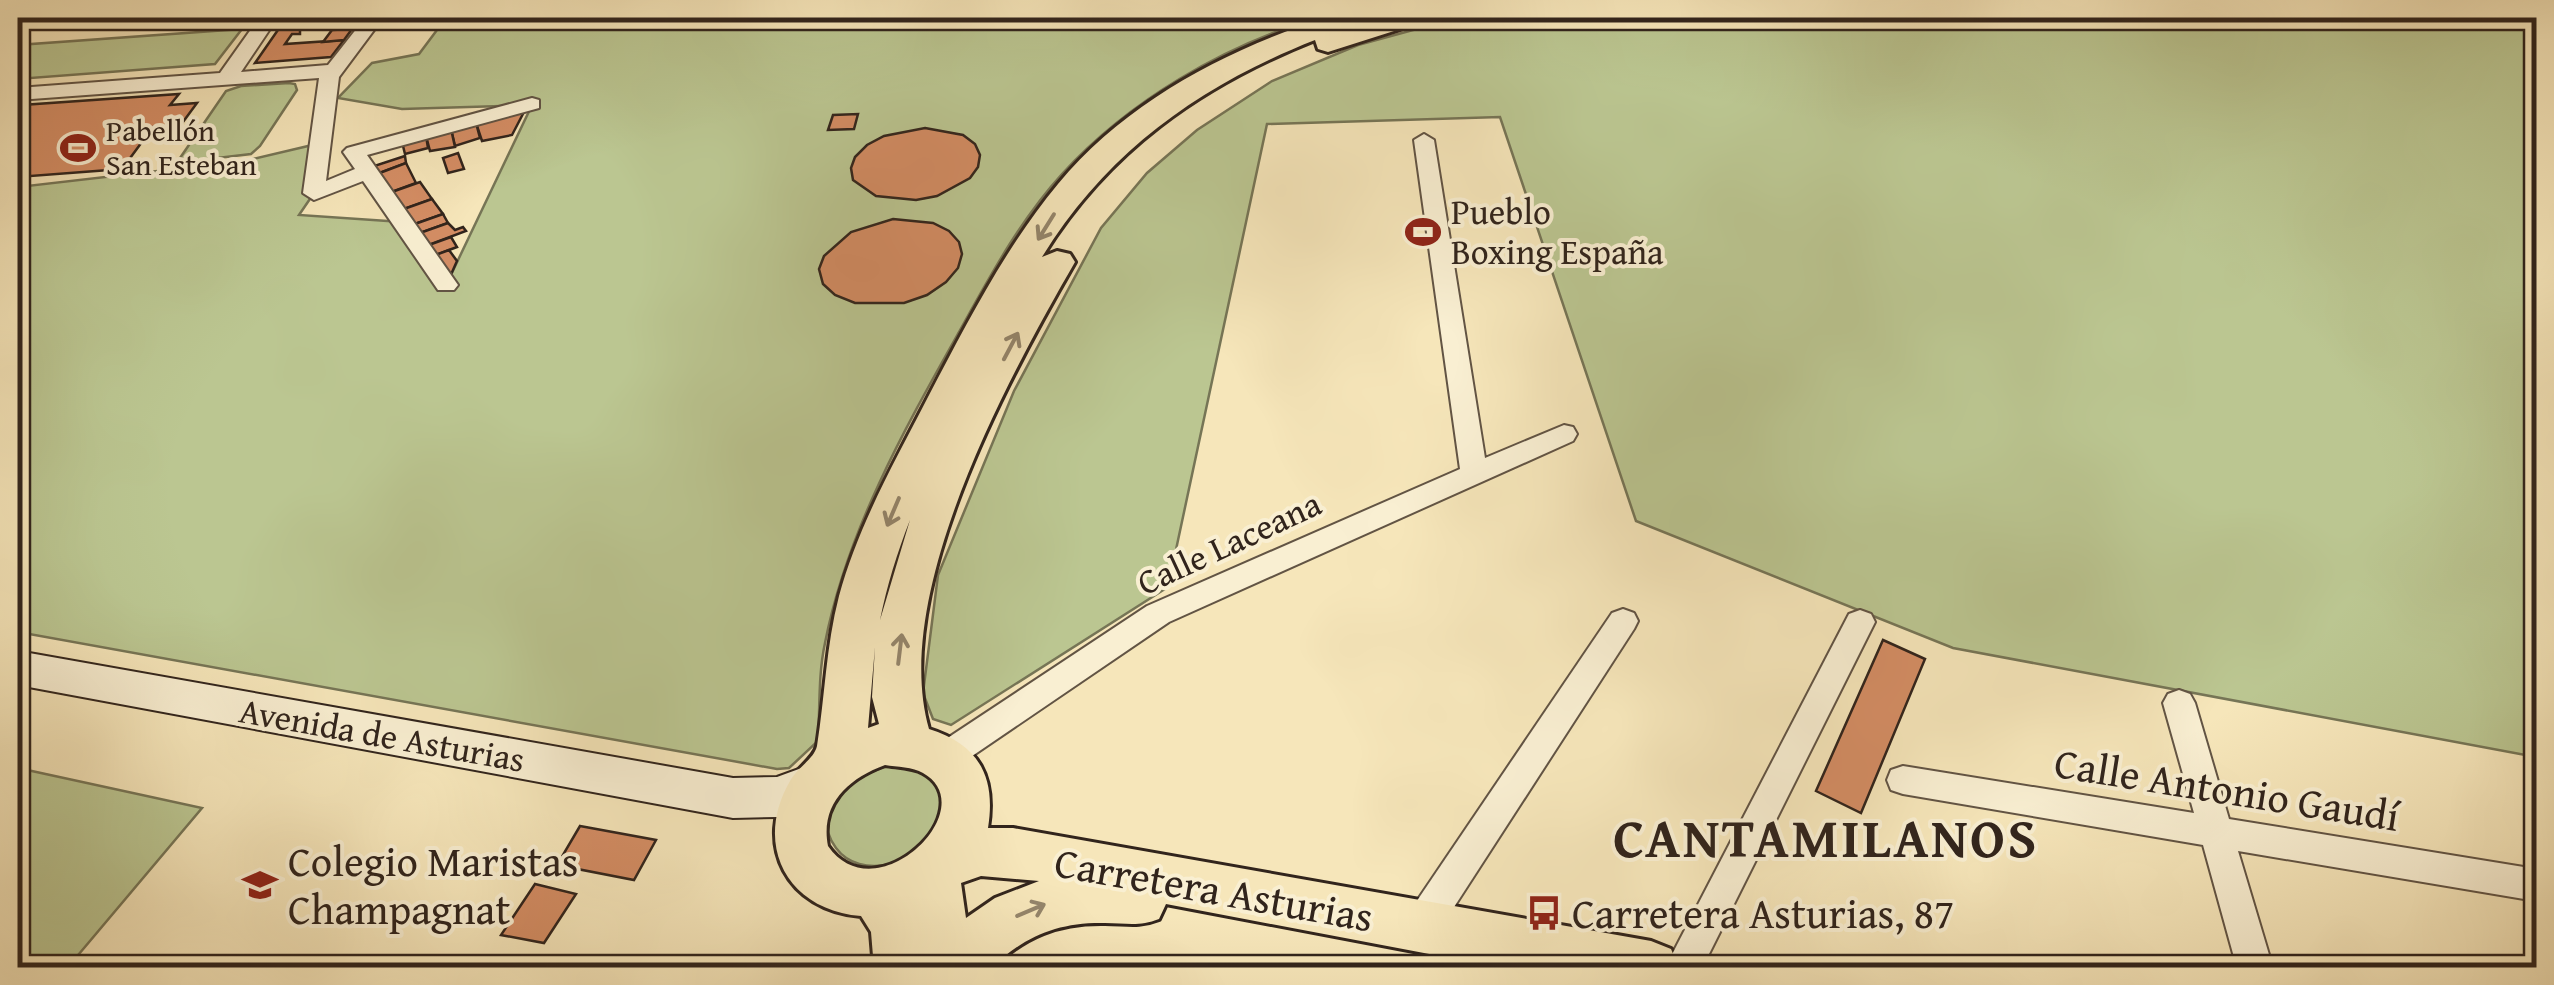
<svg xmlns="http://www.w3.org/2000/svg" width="2554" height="985" font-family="'Gentium Book Plus',serif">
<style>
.green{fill:#bbc691;stroke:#767556;stroke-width:2.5}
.building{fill:#d48d64;stroke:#31241c;stroke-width:2.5}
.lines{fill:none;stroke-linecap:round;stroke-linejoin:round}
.street-casing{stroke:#625444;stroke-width:4}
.secondary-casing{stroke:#31241c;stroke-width:4}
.primary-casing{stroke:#31241c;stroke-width:6}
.street{fill:#f9efd2;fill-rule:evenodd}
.secondary{fill:#f9efd2;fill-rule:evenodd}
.primary{fill:#f6e6ba;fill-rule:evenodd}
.oneway{stroke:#94856b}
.labels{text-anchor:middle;stroke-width:8;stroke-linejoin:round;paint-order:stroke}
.far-poi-label{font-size:30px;fill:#31241c;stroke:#f9efd2;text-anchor:start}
.poi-label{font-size:35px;fill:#31241c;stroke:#f9efd2;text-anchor:start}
.street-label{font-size:35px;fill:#31241c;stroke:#f9efd2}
.near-street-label{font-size:42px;fill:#31241c;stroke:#f9efd2}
.near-poi-label{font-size:42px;fill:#31241c;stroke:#f9efd2;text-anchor:start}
.near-district-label{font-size:55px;font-weight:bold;letter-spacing:2.5px;fill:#31241c;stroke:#f9efd2}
</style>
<rect width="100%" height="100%" fill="#f6e6ba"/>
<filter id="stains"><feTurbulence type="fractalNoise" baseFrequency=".002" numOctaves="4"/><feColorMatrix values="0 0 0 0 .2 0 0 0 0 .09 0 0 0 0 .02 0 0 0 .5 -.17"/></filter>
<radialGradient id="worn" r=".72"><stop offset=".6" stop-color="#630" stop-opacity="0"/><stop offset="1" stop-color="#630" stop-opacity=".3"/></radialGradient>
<g class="green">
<path d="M 398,18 L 1317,18 C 1223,46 1129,101 1062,174 C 1020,220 989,278 959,332 C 904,430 847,531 825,643 C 818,675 820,709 818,741 L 789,768 L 777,769 L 18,632 L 18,187 L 244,161 L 321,143 L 314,193 L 299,215 L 402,222 L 449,279 L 532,105 L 402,109 L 338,98 L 372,63 L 419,54 L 440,26 L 391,25 Z"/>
<polygon points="1457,18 2536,18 2536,757 1953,648 1636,521 1500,117 1267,124 1168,587 951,725 933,719 923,693 938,575 1014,391 1101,228 1147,173 1197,130 1272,81 1358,45"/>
<polygon points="242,29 215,64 18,79 18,45"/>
<polygon points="289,83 295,84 297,90 260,146 251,154 192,161 180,158 226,91 241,86"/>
<path d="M 896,764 C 920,767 951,780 942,811 C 940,817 939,827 936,833 C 918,864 860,881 836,848 C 805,807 861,770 896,764 Z"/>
<polygon points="18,768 202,808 68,967 18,967"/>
</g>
<g class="building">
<polygon points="300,26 300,34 292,34 285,44 344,40 331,57 255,63 280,27"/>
<polygon points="352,29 344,40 323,42 332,30"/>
<polygon points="179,94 170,105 197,103 180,126 153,127 122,169 18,177 18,110 22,105"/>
<polygon points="525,110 512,135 482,141 476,123"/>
<polygon points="858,114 854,129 828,130 833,115"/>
<polygon points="476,123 480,138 455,146 451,129"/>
<polygon points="925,128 963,135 975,144 980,155 978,167 970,178 937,196 916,200 876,196 853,180 851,168 855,157 867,145 884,136"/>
<polygon points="451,129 455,147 430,151 426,136"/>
<polygon points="426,136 428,148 405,154 402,142"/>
<polygon points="458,153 464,169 448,173 443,158"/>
<polygon points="405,156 406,163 377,174 371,167"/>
<polygon points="406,163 416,183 389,193 377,174"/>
<polygon points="420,182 432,199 401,210 389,193"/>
<polygon points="432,199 443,214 412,225 401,210"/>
<polygon points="443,214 448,223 417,234 412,225"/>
<polygon points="893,219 933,223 949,231 959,242 962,254 958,268 946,282 927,295 904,303 855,303 835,295 823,284 819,269 824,256 851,232"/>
<polygon points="448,223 455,230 463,227 466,231 426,246 417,234"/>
<polygon points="451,237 457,247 433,256 426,246"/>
<polygon points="449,250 457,261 449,279 433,256"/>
<polygon points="1883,640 1925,659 1861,813 1816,791"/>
<polygon points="580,826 656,840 634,880 557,865"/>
<polygon points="535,884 576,894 544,943 501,935"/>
</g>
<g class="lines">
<defs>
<g id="street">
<polygon points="259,18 312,18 303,24 272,26 241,72 328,65 365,18 383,18 339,77 326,181 355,169 343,152 347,148 532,98 539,100 539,108 367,155 458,285 454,290 438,290 363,181 314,200 303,193 319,78 18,100 18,88 220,73"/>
<polygon points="1424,134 1434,140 1485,458 1564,425 1573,427 1577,434 1573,441 1169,622 956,767 945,771 934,767 929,757 934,747 1147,606 1460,469 1414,140"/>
<polygon points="1623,609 1634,613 1638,621 1634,629 1434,938 1421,943 1408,938 1403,926 1408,914 1612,613"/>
<polygon points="1860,610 1871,614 1875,622 1702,968 1665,968 1849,614"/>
<polygon points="2179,690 2190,694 2195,703 2229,819 2536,869 2536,901 2238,851 2273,968 2237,968 2203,845 1903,794 1891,790 1887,780 1891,770 1903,766 2194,813 2163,703 2168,694"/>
</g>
<polygon id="secondary" points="18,651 733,778 777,777 818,762 834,768 840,782 834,796 777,817 733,818 18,685"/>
<path id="primary" d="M 1324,18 L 1365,18 L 1362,22 L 1378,18 L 1420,18 L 1416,24 L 1328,52 L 1318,49 L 1315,40 C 1201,85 1107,151 1042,257 L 1057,251 L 1070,254 L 1075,262 C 1008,378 890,594 929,729 C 980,745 996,778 988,828 L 1013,828 L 1651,941 L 1671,949 L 1679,968 L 1503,968 L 1166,904 L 1159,919 C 1139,927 1126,923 1105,923 C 1058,922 1025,936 991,968 L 874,968 L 871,932 L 861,916 C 787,910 753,845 790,781 C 797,768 814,759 817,746 C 825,696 826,646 839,596 C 858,526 895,461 928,397 C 967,323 1005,248 1058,184 C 1126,102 1224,51 1324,18 ZM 910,520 L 880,620 C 887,585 897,553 910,520 ZM 875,647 L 872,697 L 879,724 L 868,728 ZM 885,765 C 897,767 913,767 923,773 C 985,808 876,915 828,846 C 820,805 847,779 885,765 ZM 981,876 L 1039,881 L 995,898 L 966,918 L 961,883 Z"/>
</defs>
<use href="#street" class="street-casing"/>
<use href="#secondary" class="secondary-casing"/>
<use href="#primary" class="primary-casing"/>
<use href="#street" class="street"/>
<use href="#secondary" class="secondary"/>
<use href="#primary" class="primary"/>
</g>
<defs><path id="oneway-shaft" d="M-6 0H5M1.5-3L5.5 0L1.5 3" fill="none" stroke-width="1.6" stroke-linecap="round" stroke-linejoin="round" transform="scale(2.5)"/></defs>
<g class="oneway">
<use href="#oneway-shaft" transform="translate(1046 227) rotate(122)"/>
<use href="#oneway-shaft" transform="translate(1011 346) rotate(-62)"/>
<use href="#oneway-shaft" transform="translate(893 512) rotate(113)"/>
<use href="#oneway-shaft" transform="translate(900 649) rotate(-83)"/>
<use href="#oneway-shaft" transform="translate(1031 910) rotate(-23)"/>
</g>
<defs>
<symbol id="stadium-bare" viewBox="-9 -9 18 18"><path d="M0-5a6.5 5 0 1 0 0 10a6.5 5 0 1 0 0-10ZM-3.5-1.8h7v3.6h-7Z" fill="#8f2418" stroke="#f9efd2" stroke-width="2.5" paint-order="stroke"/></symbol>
<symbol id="school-bare" viewBox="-9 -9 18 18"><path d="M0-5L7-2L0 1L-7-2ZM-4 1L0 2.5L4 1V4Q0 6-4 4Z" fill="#8f2418" stroke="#f9efd2" stroke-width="2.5" paint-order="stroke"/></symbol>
<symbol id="bus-bare" viewBox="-9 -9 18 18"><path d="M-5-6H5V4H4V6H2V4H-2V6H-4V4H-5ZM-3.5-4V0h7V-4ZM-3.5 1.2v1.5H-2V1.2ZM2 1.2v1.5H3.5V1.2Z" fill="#8f2418" stroke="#f9efd2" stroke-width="2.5" paint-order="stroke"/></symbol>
</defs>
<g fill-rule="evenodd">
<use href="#stadium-bare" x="53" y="123" width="50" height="50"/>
<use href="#stadium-bare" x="1398" y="207" width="50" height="50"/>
<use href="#school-bare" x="235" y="860" width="50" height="50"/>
<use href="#bus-bare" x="1519" y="888" width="50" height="50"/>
</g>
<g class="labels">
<g class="far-poi-label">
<text x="106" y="141">Pabellón<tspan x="106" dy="34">San Esteban</tspan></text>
</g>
<g class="poi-label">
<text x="1451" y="224">Pueblo<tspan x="1451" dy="40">Boxing España</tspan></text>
</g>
<g class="street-label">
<text transform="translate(1229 543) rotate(-25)" y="12">Calle Laceana</text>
<text transform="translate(382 735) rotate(10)" y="12">Avenida de Asturias</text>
</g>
<g class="near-street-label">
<text transform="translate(2227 789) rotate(9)" y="15">Calle Antonio Gaudí</text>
<text transform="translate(1214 889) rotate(10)" y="15">Carretera Asturias</text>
</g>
<g class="near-poi-label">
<text x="288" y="876">Colegio Maristas<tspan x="288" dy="48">Champagnat</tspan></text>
<text x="1572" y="928">Carretera Asturias, 87</text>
</g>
<g class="near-district-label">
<text x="1826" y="857">CANTAMILANOS</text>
</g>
</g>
<rect width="2554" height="985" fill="none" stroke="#f6e6ba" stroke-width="60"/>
<rect x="20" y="20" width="2514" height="945" fill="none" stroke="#31241c" stroke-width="5"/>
<rect x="30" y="30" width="2494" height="925" fill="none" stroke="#31241c" stroke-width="2.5"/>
<rect width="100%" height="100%" filter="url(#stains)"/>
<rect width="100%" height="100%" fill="url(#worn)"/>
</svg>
